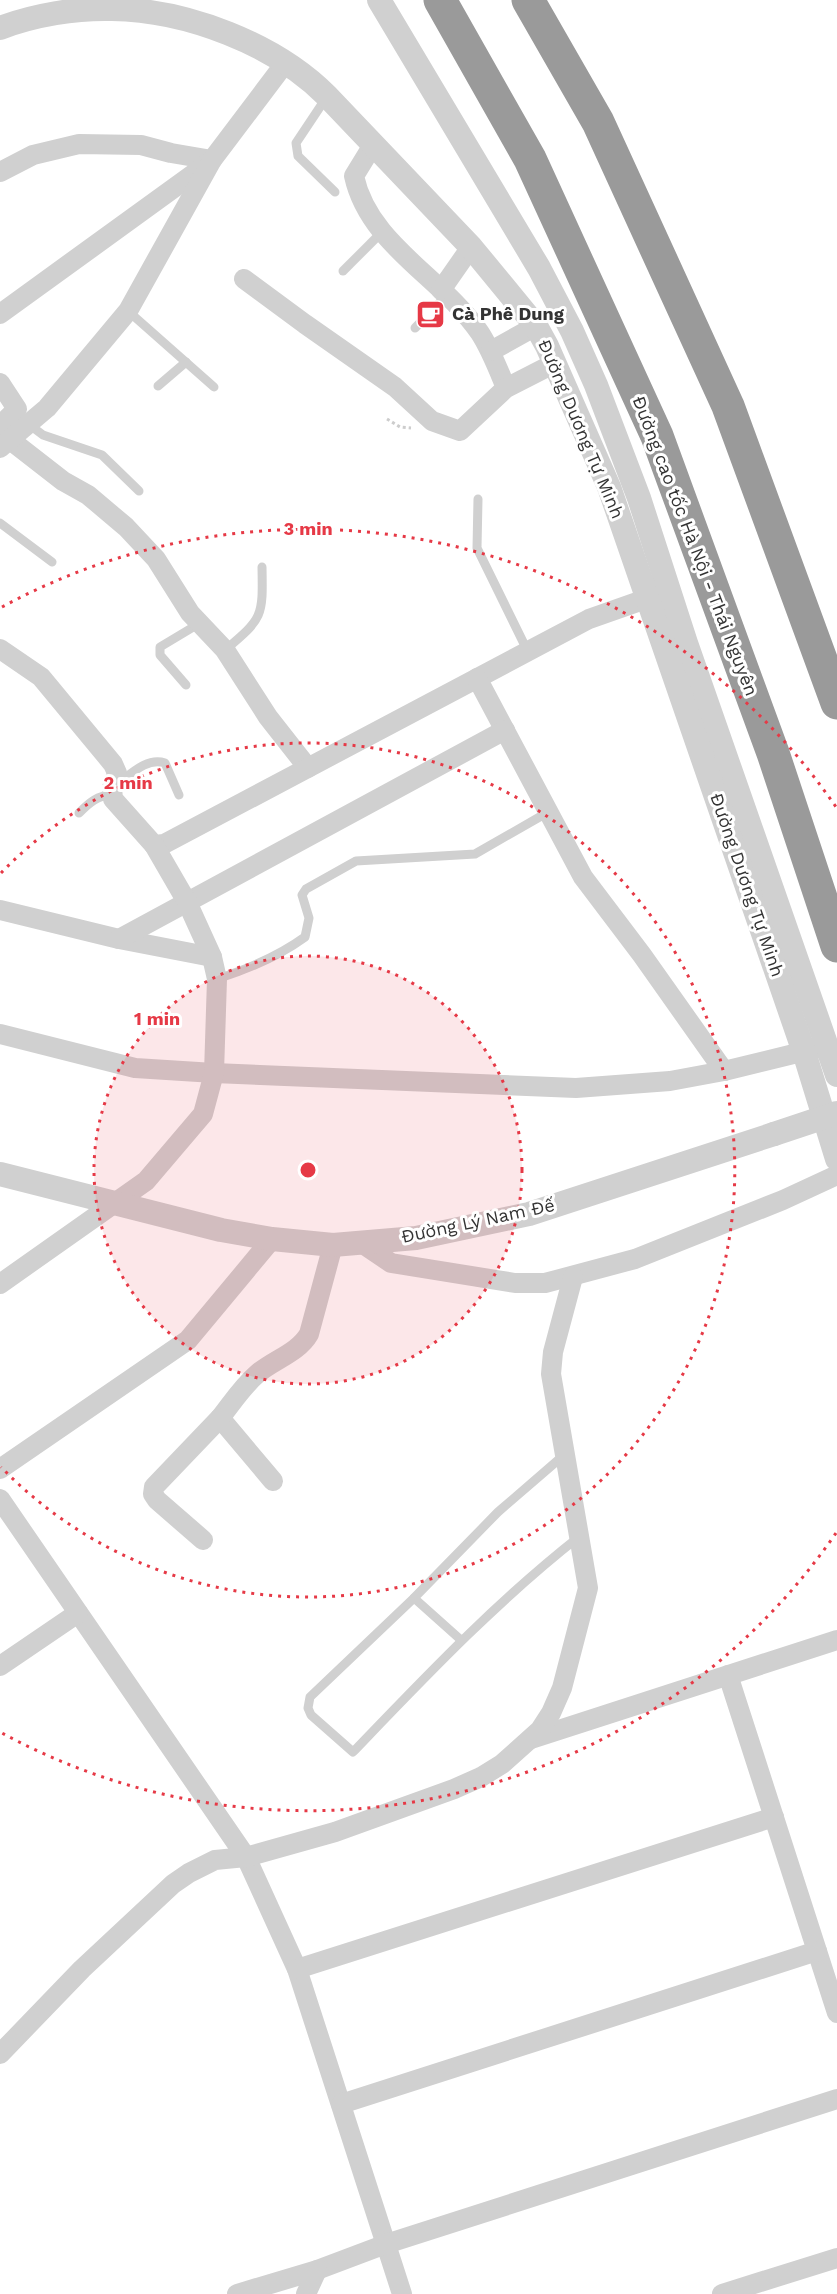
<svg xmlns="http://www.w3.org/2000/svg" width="837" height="2294" font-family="'Work Sans',sans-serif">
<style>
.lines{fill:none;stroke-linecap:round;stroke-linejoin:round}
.path{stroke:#cdcdcd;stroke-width:3;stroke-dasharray:3 3;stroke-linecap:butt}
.service{stroke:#d0d0d0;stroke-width:9}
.minor{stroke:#d0d0d0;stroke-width:20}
.tertiary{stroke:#d0d0d0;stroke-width:24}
.motorway{stroke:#9a9a9a;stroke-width:33}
.tertiary-bridge{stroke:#d0d0d0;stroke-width:24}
.ring{fill:none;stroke:#e63946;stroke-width:3;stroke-dasharray:3 6}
.labels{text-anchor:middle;stroke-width:6;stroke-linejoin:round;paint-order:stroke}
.poi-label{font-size:18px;font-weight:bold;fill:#333;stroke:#fff;text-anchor:start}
.street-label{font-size:18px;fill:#333;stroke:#fff}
.centre{fill:#e63946;stroke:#fff;stroke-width:3}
.ring-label{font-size:18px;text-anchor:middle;font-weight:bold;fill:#e63946;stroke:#fff;stroke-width:6;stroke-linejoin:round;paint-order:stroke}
</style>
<rect width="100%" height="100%" fill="#fff"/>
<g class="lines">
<polyline class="path" points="387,419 400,427 411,428"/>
<g class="service">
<polyline points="326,98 296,143 298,156 335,192"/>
<polyline points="343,271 382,232"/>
<polyline points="128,311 214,387"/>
<polyline points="415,328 446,296"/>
<polyline points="158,386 186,362"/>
<polyline points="27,423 43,435 102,455 139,491"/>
<polyline points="478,499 477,548 528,652"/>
<polyline points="0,523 52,562"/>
<path d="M 225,650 C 263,618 263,617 262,567"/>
<polyline points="186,685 160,655 160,647 200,623"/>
<path d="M 116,785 C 131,774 147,757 165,763 L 179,795"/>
<path d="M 79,813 C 90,802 97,796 113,794"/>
<path d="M 217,979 C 248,969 279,956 305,937 L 309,918 L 302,895 L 306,889 L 356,861 L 475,854 L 550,811"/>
<path d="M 414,1598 L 310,1697 L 308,1708 L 311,1715 L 353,1752 C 426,1676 497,1601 580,1536"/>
<polyline points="461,1640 414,1598 498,1512 564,1455"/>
</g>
<g class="minor">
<path d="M 373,145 L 354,176 C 369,245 442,277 480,333 C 491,350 498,369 506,388"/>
<polyline points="0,172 33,155 79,144 141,145 171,153 212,160"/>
<polyline points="244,279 305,324 395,387 432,421 460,431 506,388 555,363"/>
<polyline points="441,290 471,247"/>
<polyline points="0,314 207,164"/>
<polyline points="491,351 536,326"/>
<polyline points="0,383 17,409 0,426"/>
<polyline points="9,439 63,481 88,495 126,527 156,559 190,613 225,650 268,717 308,768"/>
<polyline points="0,448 47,408 128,311 212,160 286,62"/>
<polyline points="0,649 41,677 113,764 117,773 112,788 113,799 154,845 164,844 589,619 660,594"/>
<polyline points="477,678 583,877 642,955 724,1071"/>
<polyline points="0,910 119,939 212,957"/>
<polyline points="119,939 505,730"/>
<polyline points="0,1034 135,1068 214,1073 576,1088 670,1081 724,1071 818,1048"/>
<polyline points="360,1242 391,1263 515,1283 545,1283 635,1259 783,1200 837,1175"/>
<polyline points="0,1284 146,1181 203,1114 214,1073 217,979 212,957 187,902 154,845"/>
<polyline points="0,1469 188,1340 272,1239"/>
<path d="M 273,1481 L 220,1418 C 232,1403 242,1387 257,1374 C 273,1360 298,1353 309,1334 L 333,1245"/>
<polyline points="0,1499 246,1857 297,1969 402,2294"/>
<polyline points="203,1540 157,1500 153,1494 154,1487 220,1418"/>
<polyline points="0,1666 78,1613"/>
<polyline points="728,1675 837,2013"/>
<polyline points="531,1739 837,1640"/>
<polyline points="297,1969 774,1817"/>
<polyline points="0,2054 82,1969 173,1884 189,1873 215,1860 246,1857 335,1832 454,1789 481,1777 502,1764 540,1730 551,1713 562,1688 588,1588 551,1374 553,1352 573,1277"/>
<polyline points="341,2104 817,1951"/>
<polyline points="237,2294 317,2270 386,2244 837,2099"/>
<polyline points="306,2294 317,2270"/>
<polyline points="722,2294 837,2258"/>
</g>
<g class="tertiary">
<polyline points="379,0 539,268 572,331 596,385 639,498 686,643 837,1075"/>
<path d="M 0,28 C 34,15 76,8 112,9 C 187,10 275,44 327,96 L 471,247 L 536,326 L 547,346 L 609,487 L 804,1052 L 837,1159"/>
<polyline points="0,1174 221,1230 272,1239 333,1245 416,1238 529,1214 774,1134"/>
</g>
<g class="motorway">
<polyline points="440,0 530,159 657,436 773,753 837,946"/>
<polyline points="528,0 598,122 728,406 837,703"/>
</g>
<polyline class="tertiary-bridge" points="774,1134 837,1113"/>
</g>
<circle cx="308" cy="1170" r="214" fill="#e63946" fill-opacity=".12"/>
<g class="ring">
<circle cx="308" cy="1170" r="214"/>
<path d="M1 873A427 427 0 1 1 1 1467"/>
<path d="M836 1533A641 641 0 0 1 2 1733M2 607A641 641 0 0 1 836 807"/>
</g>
<defs>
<symbol id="cafe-square" viewBox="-11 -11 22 22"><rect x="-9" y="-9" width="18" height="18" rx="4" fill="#e63946" stroke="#fff"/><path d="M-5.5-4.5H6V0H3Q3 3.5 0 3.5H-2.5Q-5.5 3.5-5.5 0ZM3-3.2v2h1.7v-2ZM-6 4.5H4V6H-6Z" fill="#fff"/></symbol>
</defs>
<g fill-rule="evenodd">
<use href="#cafe-square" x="414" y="298" width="33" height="33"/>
</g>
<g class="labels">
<g class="poi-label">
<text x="452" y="320">Cà Phê Dung</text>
</g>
<g class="street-label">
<text transform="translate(581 429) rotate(67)" y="6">Đường Dương Tự Minh</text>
<text transform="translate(695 546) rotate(69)" y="6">Đường cao tốc Hà Nội - Thái Nguyên</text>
<text transform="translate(747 885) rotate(71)" y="6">Đường Dương Tự Minh</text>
<text transform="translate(478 1221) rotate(-12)" y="6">Đường Lý Nam Đế</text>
</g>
</g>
<circle cx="308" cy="1170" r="9" class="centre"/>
<g class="ring-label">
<text x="308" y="535">3 min</text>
<text x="128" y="789">2 min</text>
<text x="157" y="1025">1 min</text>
</g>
</svg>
